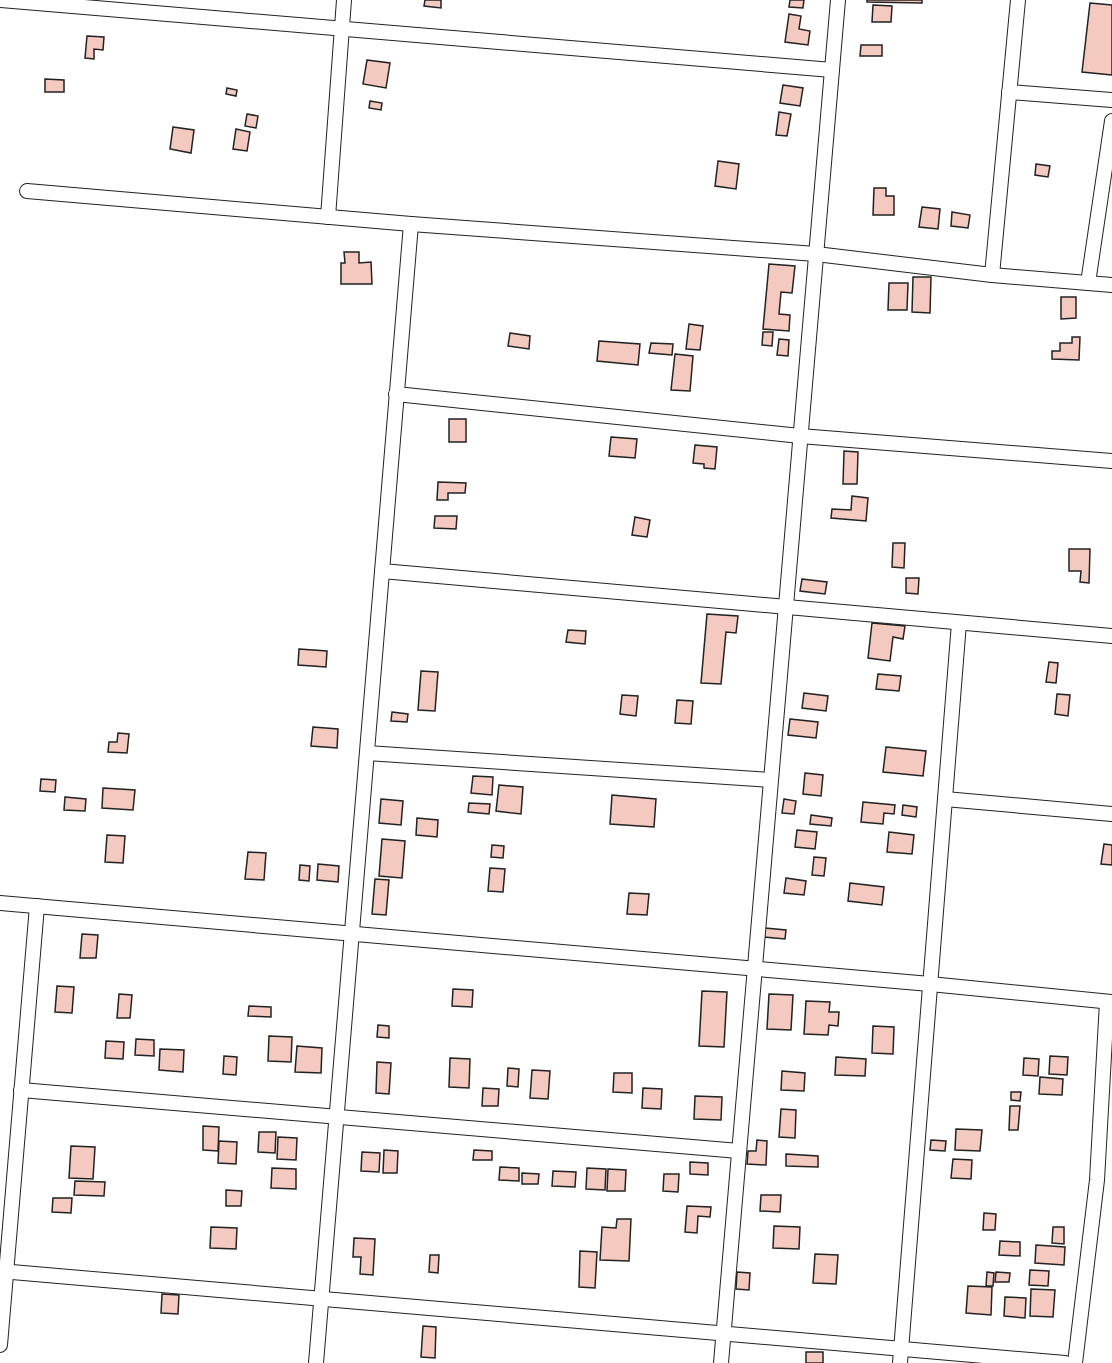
<svg xmlns="http://www.w3.org/2000/svg" width="1112" height="1363" font-family="'IBM Plex Sans',sans-serif">
<style>
.building{fill:#f3c9c0;stroke:#222;stroke-width:1.5}
.lines{fill:none;stroke-linecap:round;stroke-linejoin:round}
.street-casing{stroke:#222;stroke-width:16}
.street{stroke:#fff;stroke-width:14}
</style>
<rect width="100%" height="100%" fill="#fff"/>
<g class="building">
<polygon points="425,0 441,0 441,8 424,6"/>
<polygon points="790,0 804,0 803,8 789,7"/>
<polygon points="867,0 922,0 922,3 867,2"/>
<polygon points="1090,3 1112,5 1112,75 1082,72"/>
<polygon points="873,5 892,6 891,22 872,22"/>
<polygon points="789,14 801,16 799,29 810,31 808,45 785,42"/>
<polygon points="87,36 104,37 103,50 94,49 94,59 85,58"/>
<polygon points="861,45 882,45 882,56 860,56"/>
<polygon points="367,60 390,63 386,88 363,84"/>
<polygon points="45,79 64,80 64,92 45,92"/>
<polygon points="783,85 803,88 800,106 780,103"/>
<polygon points="227,88 237,90 236,96 226,94"/>
<polygon points="370,101 382,103 381,110 369,108"/>
<polygon points="779,112 791,114 787,136 776,135"/>
<polygon points="247,114 258,116 256,128 245,126"/>
<polygon points="173,127 194,130 191,153 170,149"/>
<polygon points="236,129 250,132 247,151 233,149"/>
<polygon points="718,161 739,164 736,189 715,186"/>
<polygon points="1036,164 1050,166 1048,177 1035,175"/>
<polygon points="874,188 886,188 886,196 894,196 894,215 873,215"/>
<polygon points="922,207 940,209 938,229 919,227"/>
<polygon points="952,212 970,215 968,228 951,226"/>
<polygon points="344,252 359,252 359,263 371,262 372,284 341,284 341,263 345,263"/>
<polygon points="769,264 795,266 792,293 781,292 779,314 790,315 789,331 763,329"/>
<polygon points="913,277 931,277 930,313 912,312"/>
<polygon points="889,283 908,283 907,310 888,310"/>
<polygon points="1061,297 1076,297 1076,318 1061,319"/>
<polygon points="689,324 703,326 700,350 686,349"/>
<polygon points="763,332 773,332 772,346 762,345"/>
<polygon points="510,333 530,336 529,349 508,346"/>
<polygon points="1072,337 1080,337 1079,360 1052,359 1052,351 1060,351 1060,343 1072,343"/>
<polygon points="779,339 789,340 788,356 777,355"/>
<polygon points="599,341 640,344 638,365 597,361"/>
<polygon points="651,343 673,344 672,355 649,353"/>
<polygon points="675,354 693,356 690,391 671,390"/>
<rect x="449" y="419" width="17" height="23"/>
<polygon points="611,437 637,439 635,458 609,456"/>
<polygon points="695,445 717,447 715,469 704,468 704,464 693,463"/>
<polygon points="844,451 858,452 857,484 843,484"/>
<polygon points="438,482 466,483 465,493 448,493 448,500 437,500"/>
<polygon points="852,496 868,498 866,521 831,518 832,509 851,510"/>
<polygon points="435,516 457,516 456,529 434,528"/>
<polygon points="635,517 650,520 647,537 632,535"/>
<polygon points="893,543 905,543 904,568 892,567"/>
<polygon points="1069,549 1090,549 1089,583 1080,582 1081,571 1069,571"/>
<polygon points="906,578 919,578 918,594 906,593"/>
<polygon points="802,579 827,582 825,594 800,591"/>
<polygon points="707,614 738,616 736,633 726,632 721,684 701,683"/>
<polygon points="872,623 905,626 903,639 893,637 890,661 868,658"/>
<polygon points="568,630 586,631 585,644 566,642"/>
<polygon points="299,649 327,651 326,667 298,665"/>
<polygon points="1049,662 1058,663 1056,683 1046,682"/>
<polygon points="421,671 438,672 435,711 418,710"/>
<polygon points="878,674 901,676 899,691 876,689"/>
<polygon points="804,693 828,696 826,711 802,708"/>
<polygon points="1057,694 1070,695 1068,716 1055,714"/>
<polygon points="622,695 638,696 636,716 620,714"/>
<polygon points="677,700 693,701 691,724 675,723"/>
<polygon points="392,712 408,714 407,722 391,721"/>
<polygon points="790,719 818,722 816,738 788,735"/>
<polygon points="313,727 338,729 337,748 311,746"/>
<polygon points="118,733 129,734 127,753 108,752 109,742 117,742"/>
<polygon points="886,747 926,751 923,776 883,772"/>
<polygon points="805,773 823,775 821,796 803,794"/>
<polygon points="473,776 493,777 492,795 471,793"/>
<polygon points="41,779 56,780 55,792 40,791"/>
<polygon points="499,785 523,787 521,814 496,811"/>
<polygon points="103,788 135,790 133,810 102,808"/>
<polygon points="612,795 656,799 654,827 610,824"/>
<polygon points="65,797 86,799 85,811 64,810"/>
<polygon points="381,799 403,801 401,825 379,823"/>
<polygon points="784,799 796,801 794,814 782,813"/>
<polygon points="863,802 895,805 894,814 884,813 883,824 861,822"/>
<polygon points="469,803 490,804 489,814 468,812"/>
<polygon points="903,805 917,807 916,817 902,815"/>
<polygon points="811,815 832,818 831,826 810,824"/>
<polygon points="417,818 438,820 437,837 416,835"/>
<polygon points="797,830 817,832 815,849 795,847"/>
<polygon points="889,832 914,835 912,854 887,852"/>
<polygon points="107,835 125,836 123,863 105,862"/>
<polygon points="382,839 405,841 402,878 379,876"/>
<polygon points="1104,844 1112,845 1112,865 1101,864"/>
<polygon points="492,845 504,846 503,858 491,857"/>
<polygon points="248,852 266,853 264,880 245,879"/>
<polygon points="814,857 826,858 824,876 812,875"/>
<polygon points="318,864 339,866 338,882 317,880"/>
<polygon points="300,865 310,866 309,881 299,880"/>
<polygon points="490,868 505,869 503,892 488,891"/>
<polygon points="786,878 806,881 804,895 784,893"/>
<polygon points="375,879 389,880 386,915 372,914"/>
<polygon points="850,883 884,887 882,905 848,901"/>
<polygon points="629,893 649,894 647,915 627,914"/>
<polygon points="765,928 786,930 785,939 764,937"/>
<polygon points="82,934 98,935 96,958 80,958"/>
<polygon points="57,986 74,987 72,1013 55,1012"/>
<polygon points="453,989 473,990 472,1007 452,1006"/>
<polygon points="702,991 727,992 724,1047 699,1046"/>
<polygon points="119,994 132,995 130,1018 117,1018"/>
<polygon points="769,994 793,995 791,1030 767,1029"/>
<polygon points="806,1001 830,1002 829,1012 839,1012 838,1026 829,1025 828,1035 804,1034"/>
<polygon points="249,1006 271,1007 271,1017 248,1016"/>
<polygon points="378,1025 389,1026 389,1038 377,1037"/>
<polygon points="873,1026 894,1027 893,1054 872,1053"/>
<polygon points="269,1036 292,1037 291,1062 268,1061"/>
<polygon points="136,1039 154,1040 154,1056 135,1055"/>
<polygon points="106,1041 124,1042 123,1059 105,1058"/>
<polygon points="297,1046 322,1048 321,1073 295,1072"/>
<polygon points="160,1049 184,1050 183,1072 159,1070"/>
<polygon points="224,1056 237,1057 236,1075 223,1074"/>
<polygon points="1050,1056 1068,1057 1067,1075 1049,1074"/>
<polygon points="836,1057 866,1059 865,1076 835,1075"/>
<polygon points="450,1058 470,1059 469,1088 449,1087"/>
<polygon points="1024,1058 1039,1059 1038,1076 1023,1075"/>
<polygon points="377,1062 391,1063 389,1094 376,1093"/>
<polygon points="508,1068 519,1069 518,1087 507,1086"/>
<polygon points="532,1070 550,1071 548,1099 530,1098"/>
<polygon points="782,1071 805,1073 804,1091 781,1090"/>
<polygon points="614,1073 632,1073 632,1093 613,1092"/>
<polygon points="1040,1077 1063,1079 1062,1095 1039,1094"/>
<polygon points="483,1088 499,1089 498,1106 482,1106"/>
<polygon points="643,1088 662,1089 661,1109 642,1108"/>
<polygon points="1011,1092 1021,1092 1020,1101 1011,1100"/>
<polygon points="695,1096 722,1097 721,1120 694,1119"/>
<polygon points="1010,1106 1020,1106 1018,1130 1009,1130"/>
<polygon points="781,1109 796,1110 795,1138 779,1137"/>
<polygon points="203,1126 219,1127 218,1151 203,1150"/>
<polygon points="956,1129 982,1130 980,1151 955,1150"/>
<polygon points="259,1132 276,1132 275,1153 258,1152"/>
<polygon points="278,1137 297,1138 296,1160 277,1159"/>
<polygon points="757,1140 767,1141 766,1165 747,1164 748,1151 756,1151"/>
<polygon points="931,1140 946,1141 945,1151 930,1150"/>
<polygon points="219,1141 237,1142 236,1164 218,1163"/>
<polygon points="71,1146 95,1147 93,1179 69,1178"/>
<polygon points="384,1150 398,1151 397,1173 383,1173"/>
<polygon points="474,1150 492,1151 492,1160 473,1160"/>
<polygon points="362,1152 380,1153 379,1172 361,1171"/>
<polygon points="786,1154 818,1156 818,1167 786,1166"/>
<polygon points="953,1159 972,1160 971,1179 951,1178"/>
<polygon points="690,1162 708,1163 708,1175 690,1174"/>
<polygon points="500,1167 519,1168 519,1181 499,1180"/>
<polygon points="272,1168 296,1169 296,1189 271,1188"/>
<polygon points="587,1168 606,1169 605,1190 586,1189"/>
<polygon points="608,1169 626,1170 625,1191 607,1191"/>
<polygon points="553,1171 576,1172 575,1187 552,1186"/>
<polygon points="522,1173 539,1174 538,1184 522,1184"/>
<polygon points="664,1174 679,1174 678,1192 663,1191"/>
<polygon points="75,1181 105,1182 104,1196 74,1195"/>
<polygon points="226,1190 242,1191 241,1206 226,1206"/>
<polygon points="761,1195 781,1195 780,1212 760,1211"/>
<polygon points="53,1198 72,1198 71,1213 52,1212"/>
<polygon points="687,1206 711,1207 710,1217 698,1216 697,1233 685,1232"/>
<polygon points="984,1213 996,1214 995,1230 983,1230"/>
<polygon points="617,1219 631,1219 629,1261 600,1260 602,1227 616,1228"/>
<polygon points="774,1226 800,1227 799,1249 773,1248"/>
<polygon points="211,1227 237,1228 236,1249 210,1248"/>
<polygon points="1053,1227 1064,1227 1064,1244 1052,1243"/>
<polygon points="354,1238 375,1239 373,1275 360,1274 361,1257 353,1257"/>
<polygon points="1000,1241 1020,1242 1020,1256 999,1255"/>
<polygon points="1036,1245 1065,1247 1064,1265 1035,1263"/>
<polygon points="580,1251 597,1252 595,1288 579,1287"/>
<polygon points="815,1254 838,1255 836,1284 813,1283"/>
<polygon points="430,1255 439,1255 438,1273 429,1272"/>
<polygon points="1030,1270 1049,1271 1048,1286 1029,1285"/>
<polygon points="737,1272 750,1273 749,1290 736,1289"/>
<polygon points="987,1272 994,1273 993,1286 986,1286"/>
<polygon points="996,1272 1010,1273 1009,1282 995,1282"/>
<polygon points="968,1286 992,1287 991,1315 966,1313"/>
<polygon points="1031,1289 1055,1290 1053,1317 1030,1316"/>
<polygon points="162,1294 179,1295 178,1314 161,1313"/>
<polygon points="1005,1297 1026,1298 1025,1318 1004,1316"/>
<polygon points="423,1326 436,1327 435,1358 421,1357"/>
<rect x="806" y="1352" width="17" height="11"/>
</g>
<g class="lines">
<defs>
<g id="street">
<polyline points="1,0 832,70"/>
<polyline points="1009,92 1112,100"/>
<polyline points="27,191 411,224 816,254 992,275 1112,285"/>
<polyline points="328,217 344,0"/>
<polyline points="992,275 1018,0"/>
<polyline points="1088,283 1112,121"/>
<polyline points="396,394 800,436 1112,461"/>
<polyline points="382,571 1112,636"/>
<polyline points="367,753 770,780"/>
<polyline points="945,799 1112,814"/>
<polyline points="0,903 930,984 1112,1002"/>
<polyline points="21,1090 739,1151"/>
<polyline points="0,1271 1065,1363"/>
<polyline points="0,1345 37,906"/>
<polyline points="316,1363 411,224"/>
<polyline points="721,1363 838,0"/>
<polyline points="900,1363 959,623"/>
<polyline points="1075,1363 1097,1180 1107,1002"/>
</g>
</defs>
<use href="#street" class="street-casing"/>
<use href="#street" class="street"/>
</g>
</svg>
